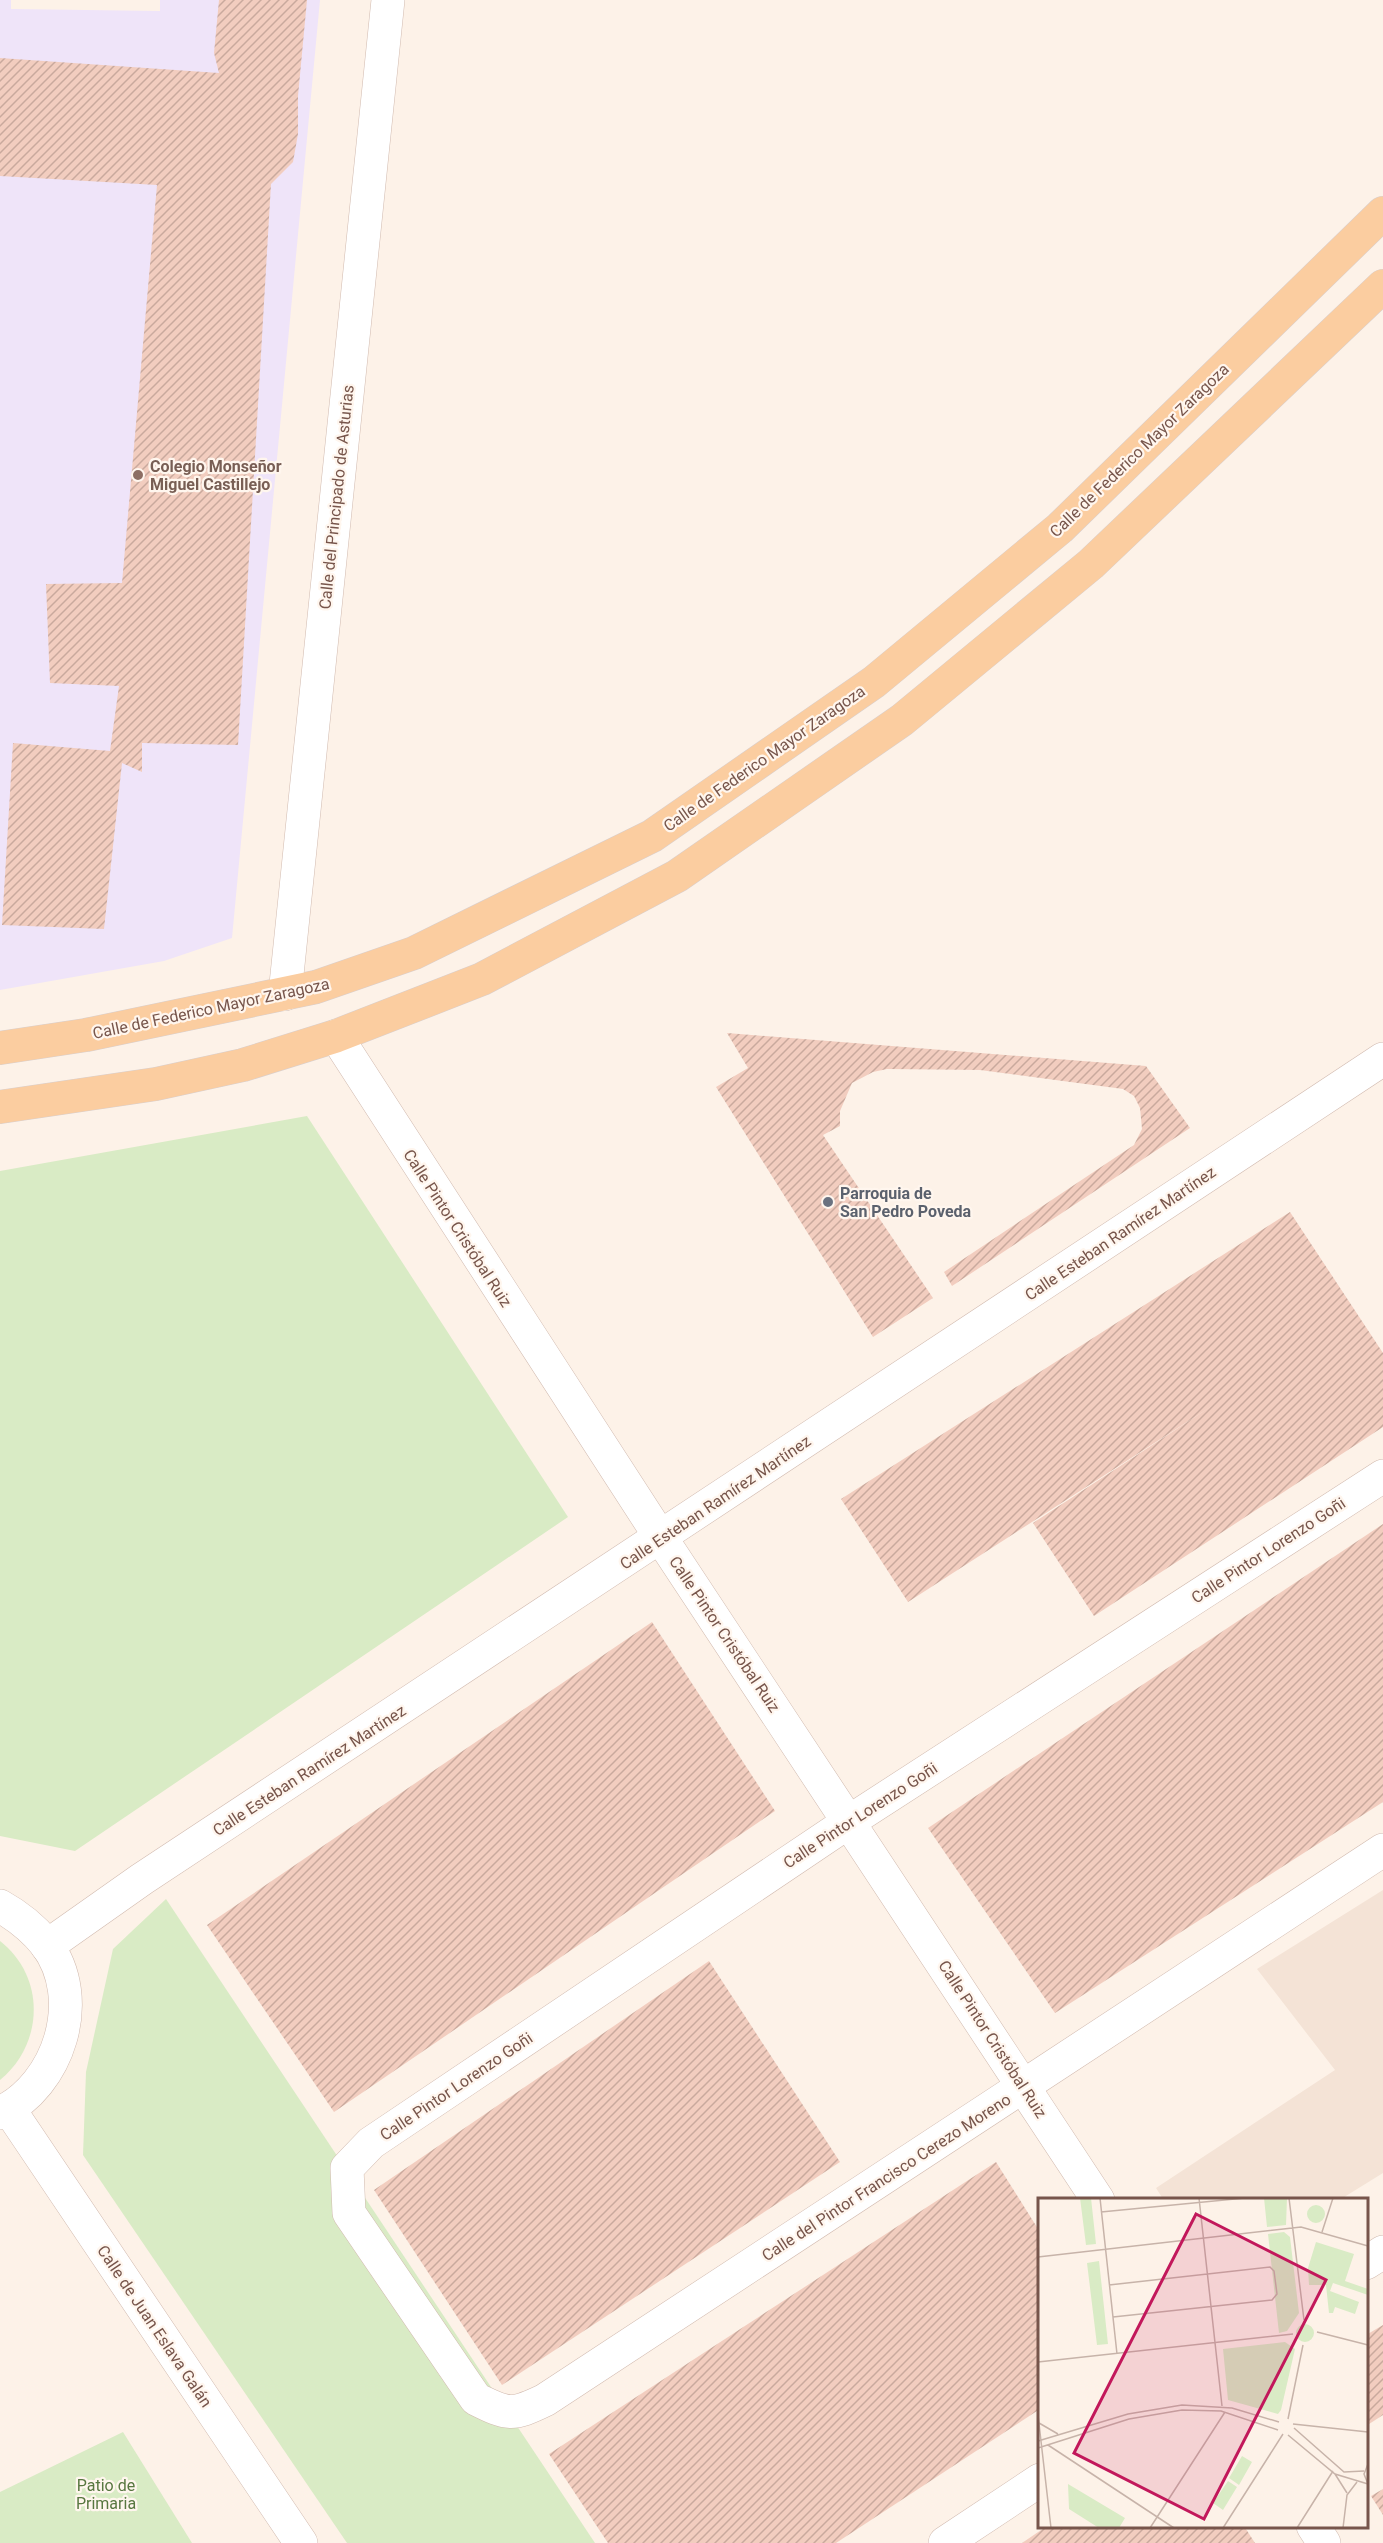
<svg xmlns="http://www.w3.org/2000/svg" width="1383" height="2543" font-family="Roboto,sans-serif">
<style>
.residential{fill:#f4e3d6}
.education{fill:#efe4f9}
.green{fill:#d9ebc5}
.building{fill:url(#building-hatch)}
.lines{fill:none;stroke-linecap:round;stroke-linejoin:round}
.minor-casing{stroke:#d1baaf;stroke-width:34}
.major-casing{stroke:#d9cfcd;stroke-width:34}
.minor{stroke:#fff;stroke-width:33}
.major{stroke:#fbcda0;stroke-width:33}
.education-dot{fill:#8d6e63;stroke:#fff6ee;stroke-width:2}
.worship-dot{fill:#6b7280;stroke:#fff6ee;stroke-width:2}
.labels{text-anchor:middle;stroke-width:4.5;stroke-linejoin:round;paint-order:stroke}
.street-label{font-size:16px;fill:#77554b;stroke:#fff6ee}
.education-label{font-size:16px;font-weight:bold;fill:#785e54;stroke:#fff6ee;text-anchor:start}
.worship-label{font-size:16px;font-weight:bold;fill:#5b616d;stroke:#fff6ee;text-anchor:start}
.park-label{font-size:16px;fill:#587740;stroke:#fff6ee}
.inset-road{fill:none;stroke:#c7b3a9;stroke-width:1.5}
.view{fill:#c2185b;fill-opacity:0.15;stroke:#c2185b;stroke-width:3}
.inset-edge{fill:none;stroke:#77554b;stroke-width:3}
</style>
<defs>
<pattern id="building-hatch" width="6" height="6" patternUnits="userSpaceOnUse" patternTransform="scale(1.5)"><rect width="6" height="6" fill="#f2cdbf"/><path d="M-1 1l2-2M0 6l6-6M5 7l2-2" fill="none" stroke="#c9a99d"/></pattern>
</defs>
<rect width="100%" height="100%" fill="#fdf2e8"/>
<polygon class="residential" points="1383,1890 1383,2173 1341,2199 1163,2199 1156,2188 1335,2070 1257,1969"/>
<polygon class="education" points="0,0 11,0 11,9 160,11 160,0 320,0 232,938 164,961 0,990"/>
<g class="green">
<polygon points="307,1116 568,1517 75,1851 0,1836 0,1171"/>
<polygon points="166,1899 595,2543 347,2543 83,2155 86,2072 113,1949"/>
<path d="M 0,1941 C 46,1977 44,2044 0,2080 Z"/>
<polygon points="123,2432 192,2543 0,2543 0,2492"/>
</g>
<g class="building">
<polygon points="219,0 307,0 298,96 298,134 293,162 271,184 238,745 142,743 142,772 122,763 104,929 2,925 13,743 110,751 119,686 50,683 46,584 122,583 157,185 0,176 0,58 219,73 214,53"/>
<polygon points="727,1033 1146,1066 1190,1128 952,1286 944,1272 1134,1145 1142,1129 1140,1108 1134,1096 1123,1089 980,1070 887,1069 873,1072 852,1083 840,1111 840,1126 823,1135 933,1298 873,1337 716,1087 748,1068"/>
<polygon points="1290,1212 1383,1353 1383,1427 1094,1616 1033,1523 1218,1402 908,1602 841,1499"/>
<polygon points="1383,1524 1383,1802 1055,2013 928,1828"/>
<polygon points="652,1622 775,1811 334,2112 207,1925"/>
<polygon points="709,1961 840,2162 502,2385 374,2190"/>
<polygon points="996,2162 1040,2232 1040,2409 836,2543 608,2543 549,2454"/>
<polygon points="1383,2325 1383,2415 1366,2426 1366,2335"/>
<polygon points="1383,2489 1383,2515 1371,2496"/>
<polygon points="1047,2526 1244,2526 1255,2543 1022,2543"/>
</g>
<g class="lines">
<defs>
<g id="minor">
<polyline points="285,994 388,0"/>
<polyline points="336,1036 661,1538 1098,2200"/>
<path d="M 1383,1476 L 850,1821 L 371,2143 L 347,2168 L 349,2213 L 476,2399 C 508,2415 512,2416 545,2400 L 1383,1850"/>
<path d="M 0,1906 C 18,1916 33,1928 46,1944 C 87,1999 59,2085 0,2113"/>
<polyline points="47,1946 142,1879 1383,1059"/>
<polyline points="9,2109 301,2543"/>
<polyline points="1366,2263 1383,2252"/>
<polyline points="1313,2526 1324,2543"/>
<polyline points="945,2543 1040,2480"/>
</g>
<g id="major">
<polyline points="0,1048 86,1035 316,987 414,953 652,836 874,682 1060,528 1383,213"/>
<polyline points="0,1107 156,1084 243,1065 336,1036 482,979 677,876 902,720 1091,564 1383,286"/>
</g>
</defs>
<use href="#minor" class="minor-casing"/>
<use href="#major" class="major-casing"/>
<use href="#minor" class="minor"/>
<use href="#major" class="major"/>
</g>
<circle class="education-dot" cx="138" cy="475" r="6"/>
<circle class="worship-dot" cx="828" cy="1202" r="6"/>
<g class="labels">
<g class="street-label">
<text transform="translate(1139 450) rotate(-44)" y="6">Calle de Federico Mayor Zaragoza</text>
<text transform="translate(336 497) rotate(-84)" y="6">Calle del Principado de Asturias</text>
<text transform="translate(764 758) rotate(-35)" y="6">Calle de Federico Mayor Zaragoza</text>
<text transform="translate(211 1008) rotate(-12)" y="6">Calle de Federico Mayor Zaragoza</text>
<text transform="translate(458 1228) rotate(57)" y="6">Calle Pintor Cristóbal Ruiz</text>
<text transform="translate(1120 1233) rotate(-34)" y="6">Calle Esteban Ramírez Martínez</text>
<text transform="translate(715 1502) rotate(-34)" y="6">Calle Esteban Ramírez Martínez</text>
<text transform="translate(1268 1550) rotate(-33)" y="6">Calle Pintor Lorenzo Goñi</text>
<text transform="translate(725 1634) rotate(56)" y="6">Calle Pintor Cristóbal Ruiz</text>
<text transform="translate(309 1770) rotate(-33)" y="6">Calle Esteban Ramírez Martínez</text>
<text transform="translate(860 1815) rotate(-33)" y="6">Calle Pintor Lorenzo Goñi</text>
<text transform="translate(993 2039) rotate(57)" y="6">Calle Pintor Cristóbal Ruiz</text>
<text transform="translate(456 2086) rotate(-34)" y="6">Calle Pintor Lorenzo Goñi</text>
<text transform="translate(886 2177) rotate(-33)" y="6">Calle del Pintor Francisco Cerezo Moreno</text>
<text transform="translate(155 2326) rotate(56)" y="6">Calle de Juan Eslava Galán</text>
</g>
<g class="education-label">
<text x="150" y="472">Colegio Monseñor<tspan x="150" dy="18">Miguel Castillejo</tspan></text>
</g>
<g class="worship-label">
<text x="840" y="1199">Parroquia de<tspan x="840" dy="18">San Pedro Poveda</tspan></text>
</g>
<g class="park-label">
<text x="106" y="2491">Patio de<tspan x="106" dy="18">Primaria</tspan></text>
</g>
</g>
<g transform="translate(1038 2198)">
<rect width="330" height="330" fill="#fdf2e8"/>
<path d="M 42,0 L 53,0 L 58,46 L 48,47 ZM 226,0 L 249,0 L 248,27 L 229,29 ZM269 16a9 9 0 1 1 18 0a9 9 0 1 1-18 0ZM 246,34 L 252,39 L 261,115 L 249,133 L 241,135 L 230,36 ZM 278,44 L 316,56 L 307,83 L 330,91 L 330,97 L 295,85 L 292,93 L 321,104 L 317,116 L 297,109 L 295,115 L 291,115 L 288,87 L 271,87 L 270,70 ZM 61,63 L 70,146 L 59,147 L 49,65 ZM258 135a9 9 0 1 1 18 0a9 9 0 1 1-18 0ZM 247,144 L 257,151 L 243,212 L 240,216 L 190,202 L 185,151 ZM 204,258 L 214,264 L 201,287 L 191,280 ZM 190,283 L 199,289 L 185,312 L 175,305 ZM 30,286 L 87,320 L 81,330 L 61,330 L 31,311 Z" fill="#d9ebc5"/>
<path class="inset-road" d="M 62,0 L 79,156M 161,0 L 184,208M 251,0 L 266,122M 63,14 L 207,0M 284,34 L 295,0M 0,59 L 263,29 L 330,48M 71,87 L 232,69 L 236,73 L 239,96 L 234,102 L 75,119M 279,134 L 330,147M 0,164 L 255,136M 0,217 L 13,330M 250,221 L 265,147M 1,225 L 20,236M 255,226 L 330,234M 256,230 L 306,274 L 326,273M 250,237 L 297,276 L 330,286M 0,243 L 90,216 L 144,207 L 194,210 L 241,224M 10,247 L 136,330M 0,250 L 91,221 L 144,212 L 183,213 L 240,232M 330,266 L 326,276 L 330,286M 297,276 L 309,295M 112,330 L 187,214M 185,330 L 245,236M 259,330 L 295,273M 305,330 L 309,297 L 319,284"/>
<path class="view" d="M 158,16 L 288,82 L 166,321 L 36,255 Z"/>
<rect width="330" height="330" class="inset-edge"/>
</g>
</svg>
